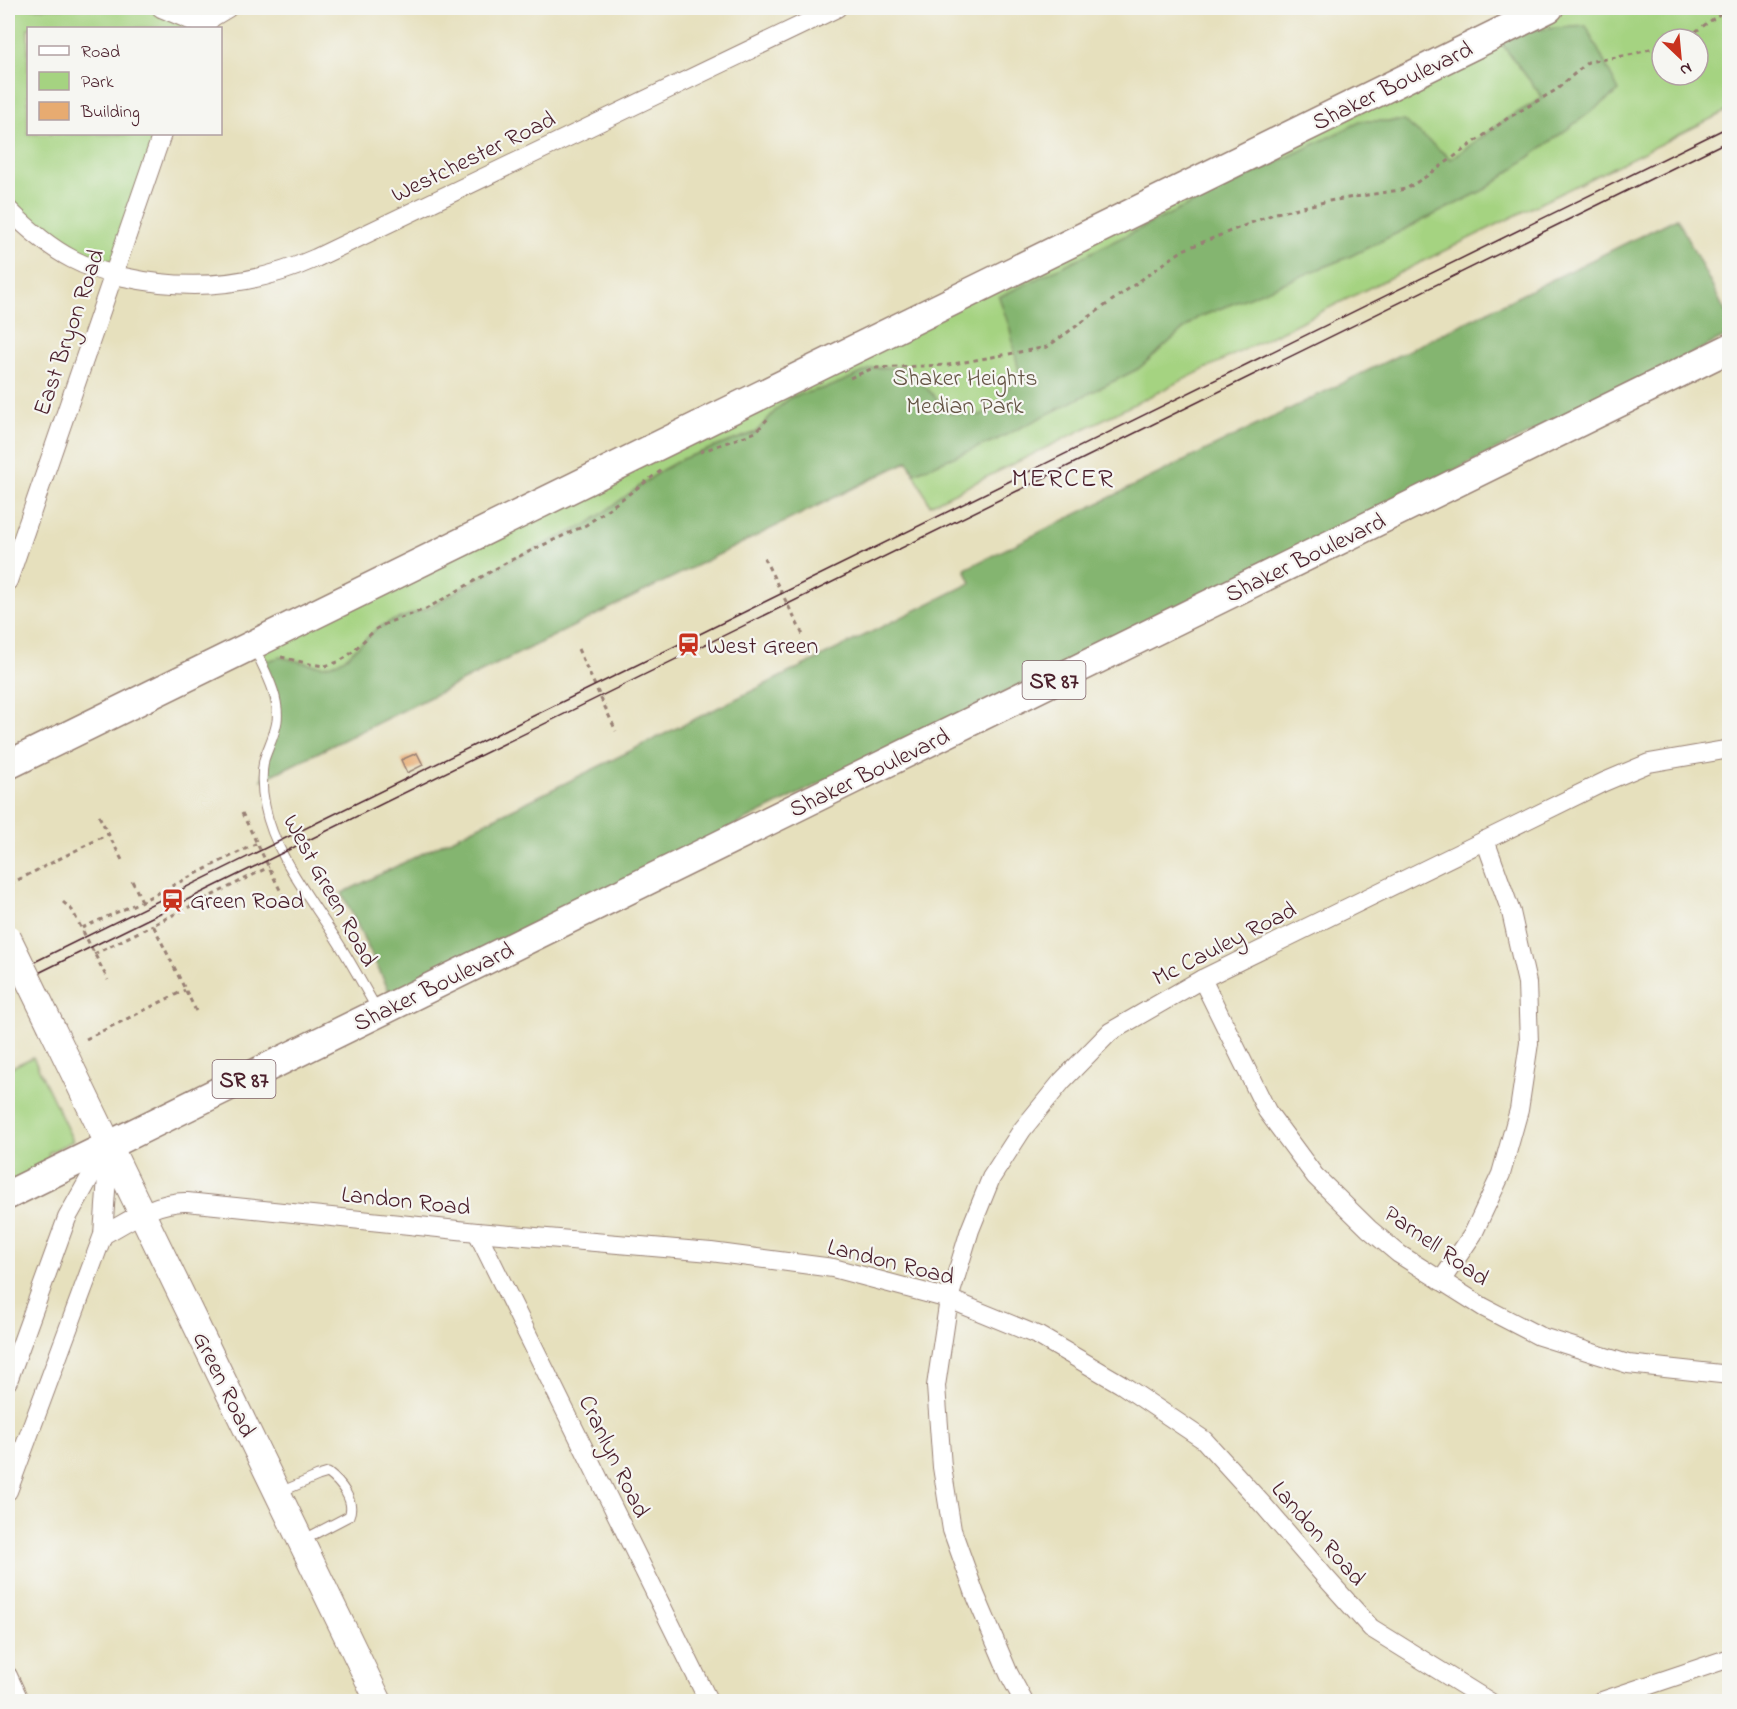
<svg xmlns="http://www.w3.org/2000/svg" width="1737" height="1709" font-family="'Indie Flower',sans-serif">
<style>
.green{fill:#a5d381;stroke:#787956;stroke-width:1.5;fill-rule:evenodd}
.forest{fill:#84b56f;stroke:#676a4d;stroke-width:1.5}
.building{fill:#e7ab71}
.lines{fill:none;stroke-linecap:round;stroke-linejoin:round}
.lane-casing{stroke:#988074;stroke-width:11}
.street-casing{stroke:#988074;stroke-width:20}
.secondary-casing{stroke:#988074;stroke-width:28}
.primary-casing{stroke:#988074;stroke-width:31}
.path{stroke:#988074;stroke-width:3;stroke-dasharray:4.5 4.5;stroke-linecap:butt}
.lane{stroke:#fff;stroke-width:9}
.street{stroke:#fff;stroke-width:18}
.secondary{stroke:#fff;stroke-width:26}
.primary{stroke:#fff;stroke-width:28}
.tram{stroke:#4a1f2b;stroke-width:1.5}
.secondary-bridge-casing{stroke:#988074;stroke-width:28;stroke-linecap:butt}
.secondary-bridge{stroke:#fff;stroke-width:26}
.labels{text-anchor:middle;stroke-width:4.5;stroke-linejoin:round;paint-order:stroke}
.shield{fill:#f6f6f2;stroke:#7e6067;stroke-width:1.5}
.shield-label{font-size:22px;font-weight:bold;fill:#4a1f2b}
.street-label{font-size:24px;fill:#4a1f2b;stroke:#f6f6f2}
.park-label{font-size:24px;fill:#655545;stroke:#f6f6f2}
.poi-label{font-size:24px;fill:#4a1f2b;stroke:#f6f6f2;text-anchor:start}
.quarter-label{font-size:27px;letter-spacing:1.5px;fill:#4a1f2b;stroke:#f6f6f2}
</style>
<rect width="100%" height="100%" fill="#f6f6f2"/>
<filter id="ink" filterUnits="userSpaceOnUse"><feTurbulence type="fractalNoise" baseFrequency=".0167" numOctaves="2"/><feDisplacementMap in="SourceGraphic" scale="12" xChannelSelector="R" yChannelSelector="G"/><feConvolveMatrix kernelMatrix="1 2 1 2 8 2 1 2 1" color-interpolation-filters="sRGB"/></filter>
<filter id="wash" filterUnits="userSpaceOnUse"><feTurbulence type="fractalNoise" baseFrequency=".008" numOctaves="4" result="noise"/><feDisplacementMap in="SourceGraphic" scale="24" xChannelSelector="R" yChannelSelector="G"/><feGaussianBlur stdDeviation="1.35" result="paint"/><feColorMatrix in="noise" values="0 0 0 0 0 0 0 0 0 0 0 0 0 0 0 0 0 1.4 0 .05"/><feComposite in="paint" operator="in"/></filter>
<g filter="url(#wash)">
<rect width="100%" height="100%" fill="#e6e0bd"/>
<g class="green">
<polygon points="8,8 161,8 202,28 28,28 28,134 162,134 113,274 89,267 8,209"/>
<path d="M 1549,8 L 1729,8 L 1729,110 L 930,505 L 908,461 L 276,773 L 277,714 L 253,645 ZM 1662,39 L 1698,39 L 1698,75 L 1662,75 Z"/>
<polygon points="33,1057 73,1141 48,1153 50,1158 48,1175 8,1195 8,1069"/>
</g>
<g class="forest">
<polygon points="1586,26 1619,91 1486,189 1351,256 1197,318 1138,369 996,440 914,473 908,461 262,780 277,714 261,663 280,657 310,664 325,666 338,662 348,656 376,629 389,622 426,609 509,561 586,525 662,470 682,459 756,432 777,409 791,397 832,386 873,368 907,367 950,413 981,415 997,406 1019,372 1010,329 999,297 1362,121 1404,121 1451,159 1508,118 1543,98 1501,43 1529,30"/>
<polygon points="1677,218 1729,319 1729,335 391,995 342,893 971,583 965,569"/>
</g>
<g id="blocks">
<polygon class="building" points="417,753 423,765 407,773 401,760"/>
</g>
</g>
<g filter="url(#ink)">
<use href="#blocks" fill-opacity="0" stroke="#988074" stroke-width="1.5"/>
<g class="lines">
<defs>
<g id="lane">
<path d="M 254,647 C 264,670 280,695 277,721 C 275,735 268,747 264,760 C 261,775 262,791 265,806 C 274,854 311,899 336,939 C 351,962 364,987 378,1011"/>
<path d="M 278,1493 L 318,1476 L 328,1473 C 340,1482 356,1501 349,1516 L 303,1540"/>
</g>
<g id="street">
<polyline points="161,8 204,26"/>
<polyline points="202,28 213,17 228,8"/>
<path d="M 8,209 C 26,227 49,247 72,259 C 89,268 106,273 124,277 C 191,292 254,286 316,258 L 837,8"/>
<polyline points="8,581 162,134"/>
<polyline points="1202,979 1267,1111 1315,1176 1369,1229 1399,1254 1483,1307 1539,1336 1628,1364 1730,1375"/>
<polyline points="477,1232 709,1702"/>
<path d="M 103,1235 C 129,1221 156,1201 187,1202 L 477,1232 L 711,1252 L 833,1268 L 949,1299 L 1039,1336 L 1121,1384 L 1204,1440 L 1265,1507 L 1326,1578 L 1371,1628 L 1490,1702"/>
<polyline points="1441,1281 1473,1234 1501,1174 1519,1110 1529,1043 1527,983 1511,912 1485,840"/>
<polyline points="8,1381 67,1218 106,1149"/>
<polyline points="8,1491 103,1235 109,1147"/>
<polyline points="8,1676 20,1702"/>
<polyline points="1024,1702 1009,1674 975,1594 952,1530 942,1467 936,1386 949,1299 970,1230 991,1178 1022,1130 1062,1081 1110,1032 1202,979 1604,782 1649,763 1730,749"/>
<polyline points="1599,1702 1730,1658"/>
</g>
<polyline id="secondary" points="51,1026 379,1702"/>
<g id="primary">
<polyline points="8,765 1549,8"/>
<polyline points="8,1195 1730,348"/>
</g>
</defs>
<use href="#lane" class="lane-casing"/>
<use href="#street" class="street-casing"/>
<use href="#secondary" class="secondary-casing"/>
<use href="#primary" class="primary-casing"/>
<g class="path">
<polyline points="1679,39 1695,32 1728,8"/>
<polyline points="850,378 873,368 948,365 1047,347 1183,250 1276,213 1329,201 1406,189 1430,174 1508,118 1556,90 1588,62 1634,54 1662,45"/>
<polyline points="700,452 756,432 770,416"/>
<polyline points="764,558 804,637"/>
<polyline points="578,649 616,731"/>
<polyline points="281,657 310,664 325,666 338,662 348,656 376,629 389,622 426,609 509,561 586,525 662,470"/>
<polyline points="242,813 283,896"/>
<polyline points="99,816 123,862"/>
<polyline points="132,881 142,901"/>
<polyline points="10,884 108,834"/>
<polyline points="63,902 72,910 108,980"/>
<polyline points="82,928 142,901 257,843"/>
<polyline points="94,954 153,925"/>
<polyline points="196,1011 153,925 269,867"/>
<polyline points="86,1039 185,990"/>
</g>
<use href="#lane" class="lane"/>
<use href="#street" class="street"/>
<use href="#secondary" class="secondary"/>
<use href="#primary" class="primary"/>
<g class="tram">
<polyline points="8,975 1730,126"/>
<polyline points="8,988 1730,140"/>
</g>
<defs>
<polyline id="secondary-bridge" points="8,938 51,1026"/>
</defs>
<use href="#secondary-bridge" class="secondary-bridge-casing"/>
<use href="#secondary-bridge" class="secondary-bridge"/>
</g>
</g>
<defs>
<symbol id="station-bare" viewBox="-9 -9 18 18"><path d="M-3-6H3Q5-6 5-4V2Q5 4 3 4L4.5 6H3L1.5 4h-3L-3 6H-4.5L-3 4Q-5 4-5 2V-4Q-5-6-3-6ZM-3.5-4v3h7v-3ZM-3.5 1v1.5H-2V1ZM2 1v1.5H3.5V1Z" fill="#c8321e" stroke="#f6f6f2" stroke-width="2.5" paint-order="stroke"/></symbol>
</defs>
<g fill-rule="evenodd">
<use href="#station-bare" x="672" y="628" width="33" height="33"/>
<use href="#station-bare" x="156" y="884" width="33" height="33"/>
</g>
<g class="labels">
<g class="shield">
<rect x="1022.5" y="661" width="63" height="38" rx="4.5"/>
<rect x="212.5" y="1060" width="63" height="38" rx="4.5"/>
</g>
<g class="shield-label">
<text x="1054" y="688">SR 87</text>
<text x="244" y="1087">SR 87</text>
</g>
<g class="street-label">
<text transform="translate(1392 85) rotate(-26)" y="8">Shaker Boulevard</text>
<text transform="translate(473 156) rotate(-26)" y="8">Westchester Road</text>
<text transform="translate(68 332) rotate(-71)" y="8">East Bryon Road</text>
<text transform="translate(1305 557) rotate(-26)" y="8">Shaker Boulevard</text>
<text transform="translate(869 772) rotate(-26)" y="8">Shaker Boulevard</text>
<text transform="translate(331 890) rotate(61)" y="8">West Green Road</text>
<text transform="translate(1224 943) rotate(-27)" y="8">Mc Cauley Road</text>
<text transform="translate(433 986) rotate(-26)" y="8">Shaker Boulevard</text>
<text transform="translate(406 1200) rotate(6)" y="8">Landon Road</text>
<text transform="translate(1437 1245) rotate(35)" y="8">Parnell Road</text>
<text transform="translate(891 1261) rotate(14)" y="8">Landon Road</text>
<text transform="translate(225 1384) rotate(64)" y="8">Green Road</text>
<text transform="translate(615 1456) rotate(64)" y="8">Cranlyn Road</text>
<text transform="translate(1319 1533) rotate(49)" y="8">Landon Road</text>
</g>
<g class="park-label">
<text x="965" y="385">Shaker Heights<tspan x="965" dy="28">Median Park</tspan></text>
</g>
<g class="poi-label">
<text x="707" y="653">West Green</text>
<text x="190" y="908">Green Road</text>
</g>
<g class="quarter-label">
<text x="1063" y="486">MERCER</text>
</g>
</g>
<rect width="1737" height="1709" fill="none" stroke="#f6f6f2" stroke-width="30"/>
<rect x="27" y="27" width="195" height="108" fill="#f6f6f2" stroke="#b1a0a2" stroke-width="1.5"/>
<rect x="39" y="46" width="30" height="9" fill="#ffffff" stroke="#b1a0a2" stroke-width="1.5"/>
<text x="81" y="57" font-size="18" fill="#4a1f2b">Road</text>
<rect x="39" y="72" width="30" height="18" fill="#a5d381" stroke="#b1a0a2" stroke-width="1.5"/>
<text x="81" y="87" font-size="18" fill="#4a1f2b">Park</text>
<rect x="39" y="102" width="30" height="18" fill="#e7ab71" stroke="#b1a0a2" stroke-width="1.5"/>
<text x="81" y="117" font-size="18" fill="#4a1f2b">Building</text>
<g transform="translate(1680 57) rotate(154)"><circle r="28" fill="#f6f6f2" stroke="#b1a0a2" stroke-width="1.5"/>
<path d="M0-4.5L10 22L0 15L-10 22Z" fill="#c8321e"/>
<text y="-9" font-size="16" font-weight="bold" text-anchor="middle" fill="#4a1f2b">N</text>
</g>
</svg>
